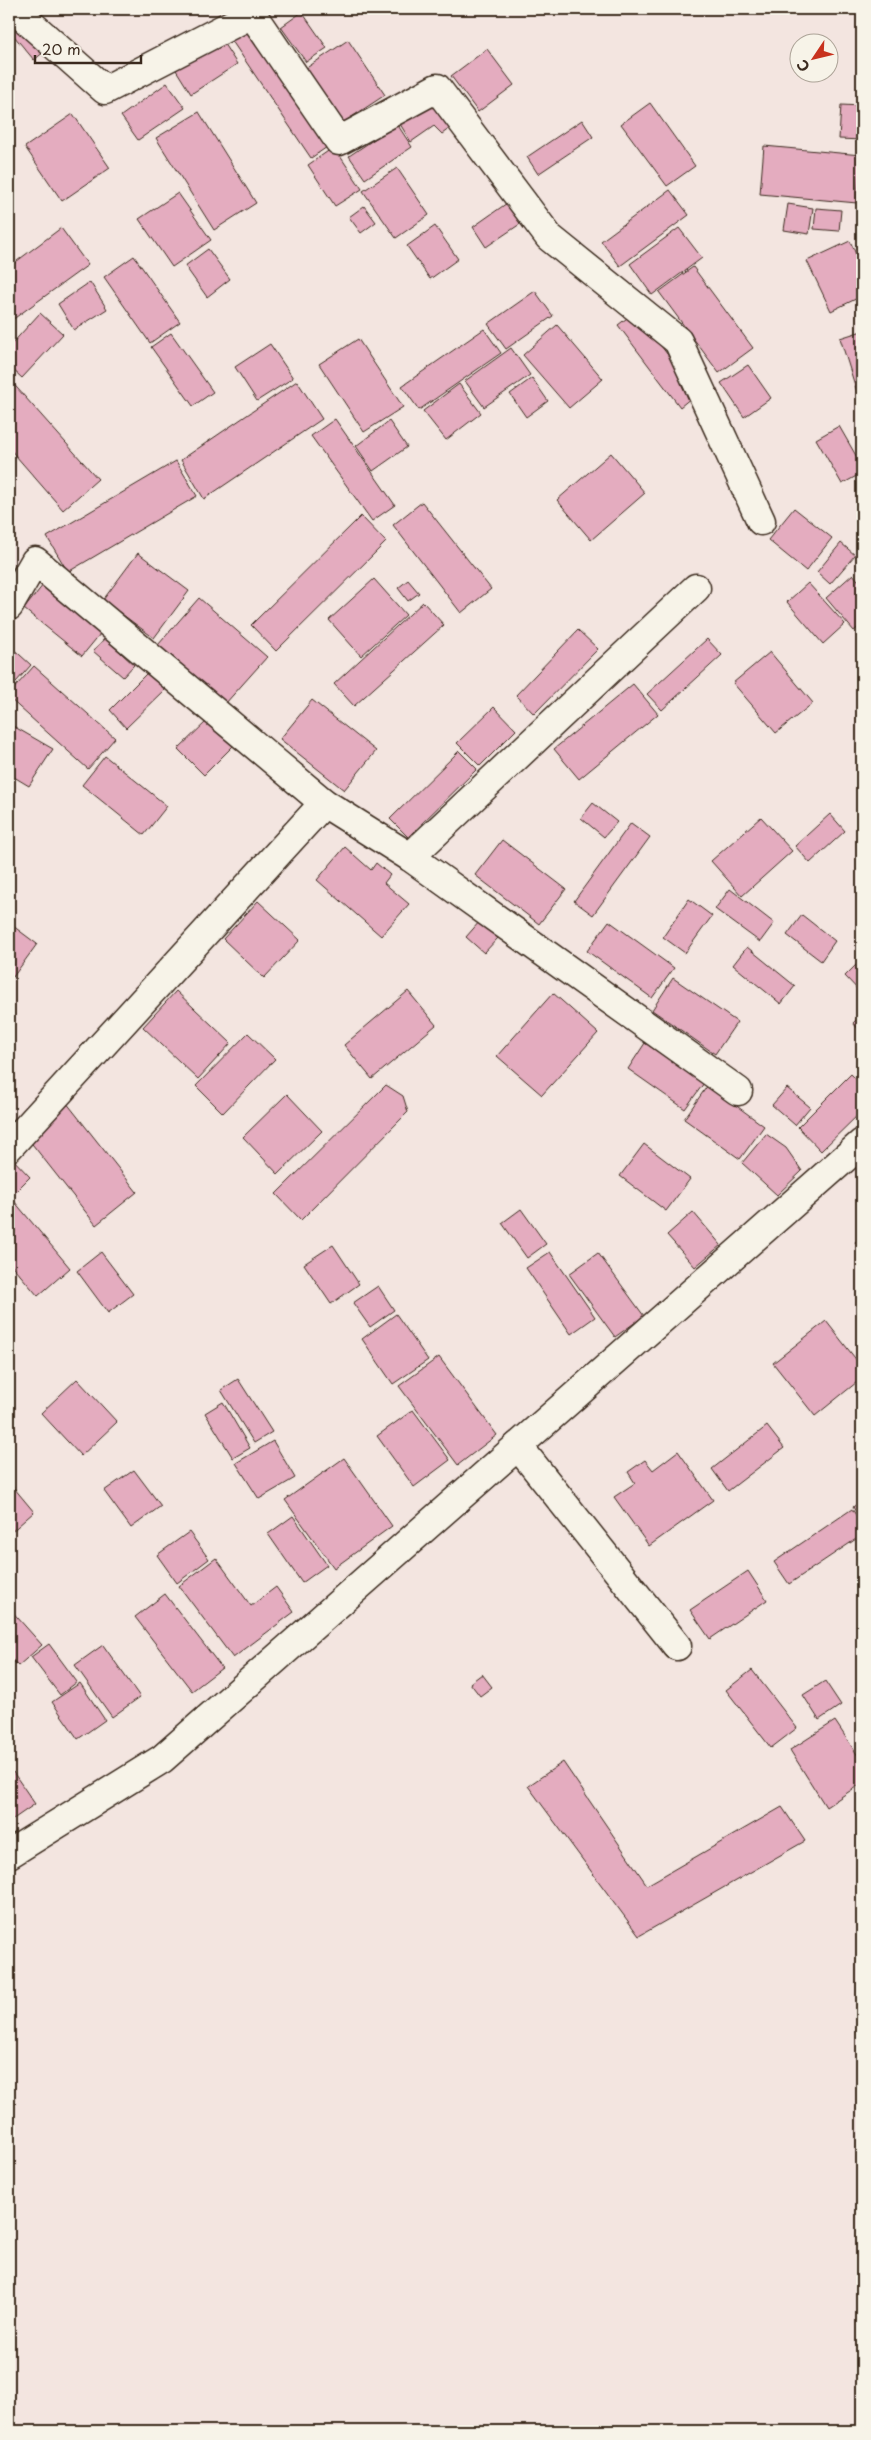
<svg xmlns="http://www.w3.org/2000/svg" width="871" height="2440" font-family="'Playpen Sans',sans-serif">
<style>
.building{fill:#e4acbf;stroke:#3b2a1e}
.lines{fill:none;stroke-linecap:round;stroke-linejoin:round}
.minor-casing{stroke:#3b2a1e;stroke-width:31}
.tertiary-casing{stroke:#3b2a1e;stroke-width:31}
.minor{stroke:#f7f3e8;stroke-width:28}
.tertiary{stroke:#f7f3e8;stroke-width:28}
</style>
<rect width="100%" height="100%" fill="#f3e5e0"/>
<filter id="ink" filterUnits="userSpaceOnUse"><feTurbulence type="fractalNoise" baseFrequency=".02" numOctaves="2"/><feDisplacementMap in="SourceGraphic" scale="10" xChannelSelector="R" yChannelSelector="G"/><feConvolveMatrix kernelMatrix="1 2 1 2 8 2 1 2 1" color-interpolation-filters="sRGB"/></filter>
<g filter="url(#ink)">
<g class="building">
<polygon points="302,12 327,48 306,62 281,27"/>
<polygon points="9,22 50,47 34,60 9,30"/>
<polygon points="253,27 333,143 311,158 232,41"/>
<polygon points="348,40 385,95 338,126 302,71"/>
<polygon points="222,41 237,64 191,94 176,70"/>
<polygon points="487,49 514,85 478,112 451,76"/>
<polygon points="167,83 185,108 138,140 121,116"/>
<polygon points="650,103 695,166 667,186 621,124"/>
<polygon points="433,104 457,123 442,134 434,126 411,142 400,124"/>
<polygon points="841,105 862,106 862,140 839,139"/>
<polygon points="199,112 256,203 214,230 156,138"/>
<polygon points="73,114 110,168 62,201 25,147"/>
<polygon points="582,120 593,137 538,174 527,157"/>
<polygon points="397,124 412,147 365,179 349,156"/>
<polygon points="764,146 861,155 857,203 760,194"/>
<polygon points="334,147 362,189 335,206 308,165"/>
<polygon points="397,168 429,215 396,238 363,191"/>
<polygon points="670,190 689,215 620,266 601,241"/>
<polygon points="178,193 211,240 172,267 139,219"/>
<polygon points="510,201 523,222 486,247 473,227"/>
<polygon points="788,204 813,208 809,234 784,230"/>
<polygon points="364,206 376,222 361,233 349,217"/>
<polygon points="816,208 841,210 839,231 814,229"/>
<polygon points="435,226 458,259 430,279 407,246"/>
<polygon points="61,228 88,265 12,320 9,316 9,267"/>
<polygon points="679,228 702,258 652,295 630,264"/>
<polygon points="850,241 862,267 862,296 831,311 807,261"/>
<polygon points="208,249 230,279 207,297 185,266"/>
<polygon points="134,256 180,322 150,343 104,277"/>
<polygon points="693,267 753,348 719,373 659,292"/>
<polygon points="90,282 107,309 74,330 58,304"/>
<polygon points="535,291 553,316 506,349 488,324"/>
<polygon points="635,312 697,393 680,407 618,325"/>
<polygon points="40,313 63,334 22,378 9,366 9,347"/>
<polygon points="557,325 603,379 569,408 523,355"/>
<polygon points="484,329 501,353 419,410 402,386"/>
<polygon points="862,331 862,394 858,395 840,338"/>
<polygon points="171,333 213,392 193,406 151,347"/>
<polygon points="358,339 403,407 364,432 319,364"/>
<polygon points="270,344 293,378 257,401 235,367"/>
<polygon points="511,348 530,375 484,407 465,381"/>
<polygon points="748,365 771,398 744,417 721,383"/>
<polygon points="532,378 548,401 526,417 510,394"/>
<polygon points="9,379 98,479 63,510 9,448"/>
<polygon points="297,381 322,419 204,499 181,460"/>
<polygon points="459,384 481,413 446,440 423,411"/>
<polygon points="335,419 395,505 372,521 311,436"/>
<polygon points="389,421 407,447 373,471 356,446"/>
<polygon points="839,426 862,466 862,473 842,484 816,439"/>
<polygon points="611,453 645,493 591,540 557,500"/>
<polygon points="176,461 197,496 68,572 47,537"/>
<polygon points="422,502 491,589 461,613 393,525"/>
<polygon points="794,508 832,538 806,571 768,540"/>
<polygon points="361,516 386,542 276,651 251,625"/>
<polygon points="841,543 855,555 830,584 817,572"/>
<polygon points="138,553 189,591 154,638 103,600"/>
<polygon points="853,574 862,585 862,624 854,631 826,598"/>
<polygon points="374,579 406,615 361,656 329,620"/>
<polygon points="47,580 105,628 82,656 24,609"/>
<polygon points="408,580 419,593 408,601 398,588"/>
<polygon points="808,583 845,624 823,644 787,602"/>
<polygon points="199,598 267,657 225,704 158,645"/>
<polygon points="423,602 444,625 354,706 334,684"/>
<polygon points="862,629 862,642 856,635"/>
<polygon points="578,630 598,649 534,714 516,695"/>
<polygon points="105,638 134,665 123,677 93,651"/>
<polygon points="707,639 722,655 662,710 647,694"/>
<polygon points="9,645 31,665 9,690"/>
<polygon points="770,652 813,703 776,733 733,683"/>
<polygon points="34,666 115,738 88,769 9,698 9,694"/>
<polygon points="150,670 167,688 126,728 110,710"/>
<polygon points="633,684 658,714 579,779 554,749"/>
<polygon points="312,700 376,751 344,790 280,739"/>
<polygon points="494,707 516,730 480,766 457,743"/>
<polygon points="209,719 234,745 204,775 178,749"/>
<polygon points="13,726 53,749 29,786 9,774 9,733"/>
<polygon points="459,751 477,769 408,837 390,819"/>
<polygon points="105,756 167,806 144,835 82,785"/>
<polygon points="593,803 617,822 604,837 581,818"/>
<polygon points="830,814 845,831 810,863 795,846"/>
<polygon points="761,817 792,851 742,896 711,861"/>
<polygon points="631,823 650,837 593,915 574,901"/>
<polygon points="502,840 566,889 539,924 475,875"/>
<polygon points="345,847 371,870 376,863 390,875 384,883 409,904 381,936 317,880"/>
<polygon points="730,889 774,923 760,942 715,909"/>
<polygon points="689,899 712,916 685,953 663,937"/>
<polygon points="258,901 300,940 264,978 223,939"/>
<polygon points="802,915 835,941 821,961 787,935"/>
<polygon points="480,921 498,938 484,953 466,937"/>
<polygon points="609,921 674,968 652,998 587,951"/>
<polygon points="9,923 37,944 13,977 9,974"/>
<polygon points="747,947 795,986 781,1004 733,965"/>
<polygon points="862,959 862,994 845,976"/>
<polygon points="673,978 737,1022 715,1054 652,1010"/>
<polygon points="176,991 231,1043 198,1079 143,1027"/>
<polygon points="408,991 436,1025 372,1079 344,1045"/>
<polygon points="553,993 598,1033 542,1095 497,1056"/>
<polygon points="862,1014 862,1033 853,1023"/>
<polygon points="248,1033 275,1059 223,1113 196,1086"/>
<polygon points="645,1043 704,1083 685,1109 628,1069"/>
<polygon points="851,1074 862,1085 862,1111 821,1151 798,1127"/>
<polygon points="386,1085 403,1096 408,1112 301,1220 276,1194"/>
<polygon points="708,1085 764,1126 740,1159 684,1119"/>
<polygon points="787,1088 810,1107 795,1125 772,1105"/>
<polygon points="287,1094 322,1131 278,1174 243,1137"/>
<polygon points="66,1102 137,1192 96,1225 25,1135"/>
<polygon points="766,1134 786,1148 802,1171 777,1195 742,1163"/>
<polygon points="644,1144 690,1179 666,1211 620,1176"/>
<polygon points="10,1156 30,1177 9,1198 9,1158"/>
<polygon points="14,1201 70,1268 38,1296 9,1262 9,1205"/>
<polygon points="521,1209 546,1244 527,1258 502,1223"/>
<polygon points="693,1212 721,1245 695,1267 667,1235"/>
<polygon points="862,1236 862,1252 855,1242"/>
<polygon points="333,1245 359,1284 331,1304 304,1264"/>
<polygon points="101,1252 133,1294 108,1313 77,1271"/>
<polygon points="550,1252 595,1317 571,1334 526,1268"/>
<polygon points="598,1253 644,1316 615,1337 569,1274"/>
<polygon points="378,1286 394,1310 370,1327 353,1303"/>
<polygon points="9,1305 15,1313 9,1318"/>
<polygon points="396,1314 428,1360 393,1384 362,1339"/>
<polygon points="826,1321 862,1367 862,1378 815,1416 773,1363"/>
<polygon points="439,1357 497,1435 458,1465 399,1386"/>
<polygon points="77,1379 117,1422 81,1456 41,1413"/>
<polygon points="238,1379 272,1432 254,1443 221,1390"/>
<polygon points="223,1402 250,1448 233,1458 205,1413"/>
<polygon points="413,1410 450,1460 414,1487 377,1436"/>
<polygon points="767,1426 784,1448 728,1491 712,1469"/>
<polygon points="273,1441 295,1478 259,1499 236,1463"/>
<polygon points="678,1451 713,1500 649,1546 614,1497 635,1483 628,1472 645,1460 653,1470"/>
<polygon points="344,1458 392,1526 334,1568 285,1500"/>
<polygon points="134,1470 161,1506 131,1528 104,1491"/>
<polygon points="9,1482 34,1512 9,1534"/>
<polygon points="862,1500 862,1521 853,1507"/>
<polygon points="852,1509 862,1524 862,1535 789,1584 774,1562"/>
<polygon points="293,1516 327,1565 302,1583 268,1534"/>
<polygon points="189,1532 209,1559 177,1583 157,1555"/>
<polygon points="216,1558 251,1606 276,1587 294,1612 233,1658 179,1586"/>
<polygon points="748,1571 767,1600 710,1639 690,1610"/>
<polygon points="165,1594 222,1668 192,1691 135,1617"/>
<polygon points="9,1608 42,1645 18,1666 9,1656"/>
<polygon points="49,1644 77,1682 60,1695 31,1657"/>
<polygon points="103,1645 140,1697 112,1717 75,1665"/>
<polygon points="752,1670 797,1728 771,1748 726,1690"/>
<polygon points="482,1674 492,1687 480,1696 470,1683"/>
<polygon points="825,1681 841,1705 819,1720 803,1695"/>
<polygon points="80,1683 105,1720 78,1739 52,1702"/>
<polygon points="835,1721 862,1762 862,1783 826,1807 790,1750"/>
<polygon points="563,1762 647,1885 782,1807 805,1841 639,1936 528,1786"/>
<polygon points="13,1772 35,1804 9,1822 9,1774"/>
</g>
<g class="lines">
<defs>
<g id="minor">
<polyline points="14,9 105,90 252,14 339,141 437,88 549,237 678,341 761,521"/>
<polyline points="9,606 35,561 324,803 410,857 738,1091"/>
<polyline points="410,857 696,588"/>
<polyline points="9,1147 324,803"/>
<polyline points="518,1446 677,1646"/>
</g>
<polyline id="tertiary" points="9,1854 162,1759 862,1143"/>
</defs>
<use href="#minor" class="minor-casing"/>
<use href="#tertiary" class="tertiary-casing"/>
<use href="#minor" class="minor"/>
<use href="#tertiary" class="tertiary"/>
</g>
</g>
<rect width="871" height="2440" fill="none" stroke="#f7f3e8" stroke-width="30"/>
<rect x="15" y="15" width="841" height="2410" fill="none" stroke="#3b2a1e" stroke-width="2" filter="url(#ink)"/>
<g transform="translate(814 58) rotate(235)"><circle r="24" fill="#f7f3e8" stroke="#aca397"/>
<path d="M0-4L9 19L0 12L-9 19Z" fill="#c8321e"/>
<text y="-8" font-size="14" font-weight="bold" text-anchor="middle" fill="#3b2a1e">С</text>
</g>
<path d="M35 55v8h106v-8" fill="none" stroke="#3b2a1e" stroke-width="2.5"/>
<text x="42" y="55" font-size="15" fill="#3b2a1e" stroke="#f7f3e8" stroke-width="4" paint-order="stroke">20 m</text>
</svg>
